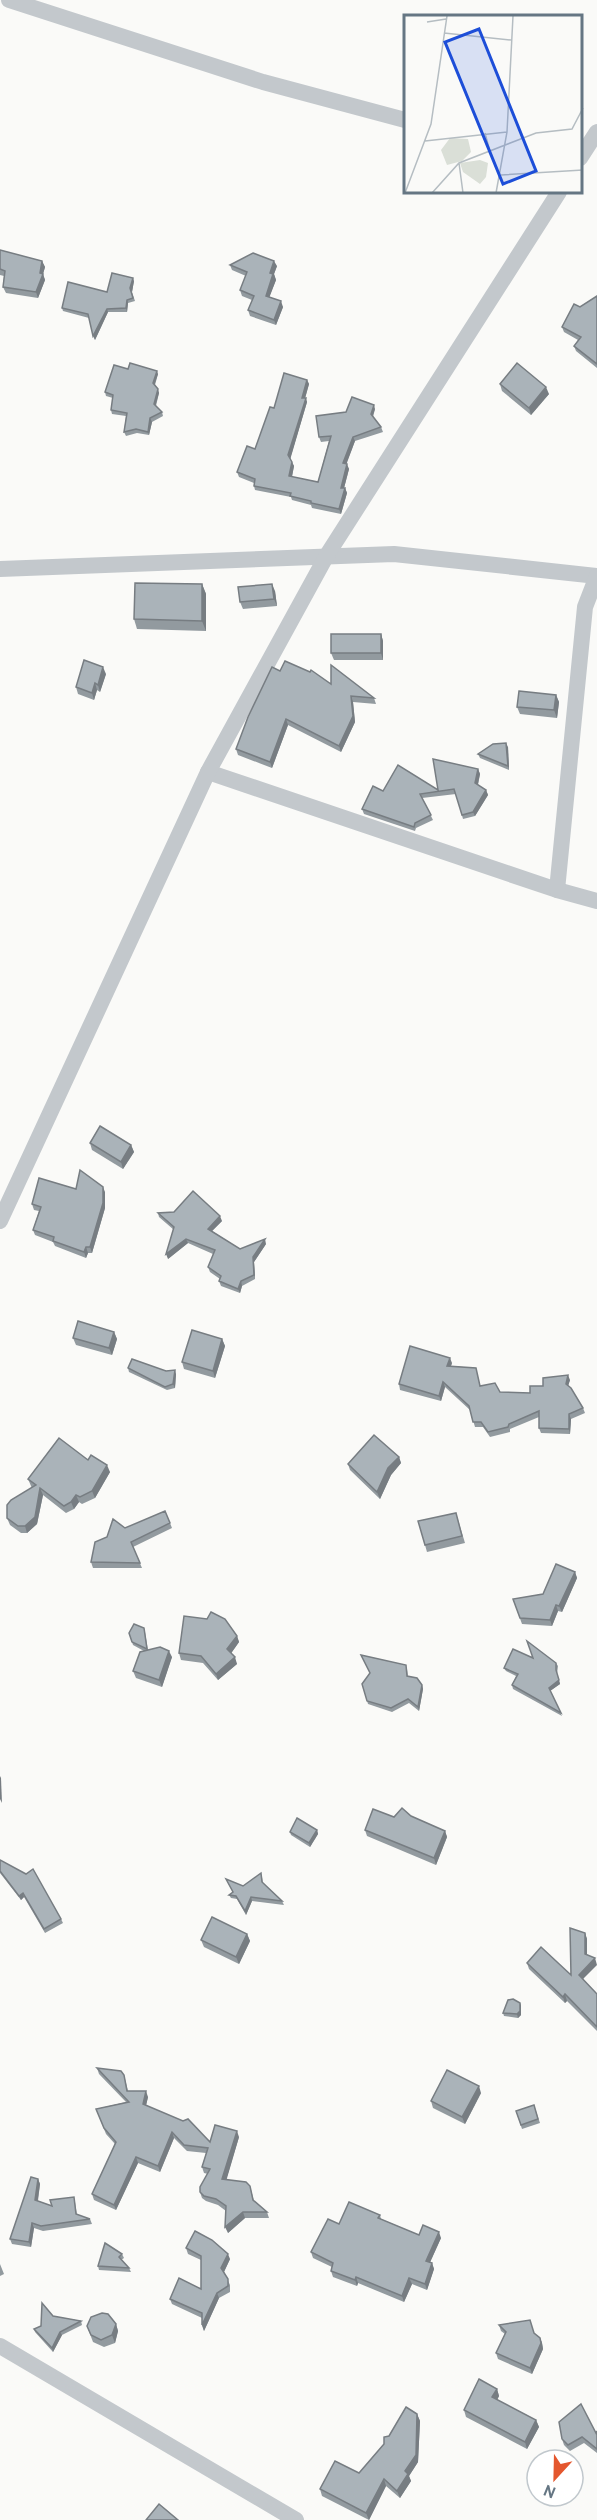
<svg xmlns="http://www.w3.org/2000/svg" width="597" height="2520" font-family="Overpass,sans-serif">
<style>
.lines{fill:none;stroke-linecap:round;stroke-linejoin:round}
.street{stroke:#c3c8cc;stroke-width:16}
.wall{fill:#929a9f}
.shaded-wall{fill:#777d82}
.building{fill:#aab3b9;stroke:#777d82;stroke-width:1.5}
.inset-road{fill:none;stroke:#b5bdc2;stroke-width:1.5}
.view{fill:#1d4ed8;fill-opacity:0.15;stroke:#1d4ed8;stroke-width:3}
.inset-edge{fill:none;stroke:#657683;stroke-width:3}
</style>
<rect width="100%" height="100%" fill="#fafaf8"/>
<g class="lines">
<g class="street">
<polyline points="9,0 263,82 405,120"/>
<polyline points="580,158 597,132"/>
<polyline points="0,569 394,554 597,576"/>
<polyline points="208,772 557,890 597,901"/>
<polyline points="557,890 585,607 597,576"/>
<polyline points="0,1221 208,772 327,555 559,192"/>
<polyline points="0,2346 296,2520"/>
</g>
</g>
<g class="wall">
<polygon points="0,250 42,261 45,267 43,274 45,280 38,298 6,293 3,287 4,276 0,275"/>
<polygon points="230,265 277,266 274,274 276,280 269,297 283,307 276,325 250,316 248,310 252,300 242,296 240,290 246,276 232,270"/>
<polygon points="134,281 132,292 135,301 128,303 127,312 108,312 95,340 89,318 63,311 62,308"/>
<polygon points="597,296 597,368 576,351 574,346 578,340 564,332 562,327 580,307"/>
<polygon points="128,369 158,374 155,385 159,393 156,406 162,412 163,416 152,422 149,435 137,433 126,436 124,432 126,416 112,414 111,410 113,398 106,396 105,392"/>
<polygon points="307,380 309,384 305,398 307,402 290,459 294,466 292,477 318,482 329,441 321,442 319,437 375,409 373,417 381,427 383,432 355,441 346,464 349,469 344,488 345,488 347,493 341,514 312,508 311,505 292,500 291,497 255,490 254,486 254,483 239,477 237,472 255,449 274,408"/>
<polygon points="500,384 549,394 531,415 502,391"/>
<polygon points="202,584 206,594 206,631 137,629 134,619"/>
<polygon points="275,591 277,606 243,609 240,602"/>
<polygon points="381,634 383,641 383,660 334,660 331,653"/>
<polygon points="280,671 331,684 374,698 376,704 353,702 355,722 341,752 288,725 272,768 238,755 236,749"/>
<polygon points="106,674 100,692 97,690 94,700 78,694 76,687"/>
<polygon points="556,695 559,702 557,718 520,714 517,707"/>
<polygon points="508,747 509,770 480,758 478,754"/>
<polygon points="478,769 480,774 478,785 486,790 488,795 475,816 463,819 456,794 422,798 433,820 416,828 415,831 364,814 362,809 383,791 438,790"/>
<polygon points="90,1143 131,1145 134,1152 123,1169 92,1150"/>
<polygon points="76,1189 105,1192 105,1208 92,1253 88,1253 86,1258 55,1246 53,1242 35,1235 33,1230 39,1211 34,1210 32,1204"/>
<polygon points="158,1213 222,1221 212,1231 240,1249 266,1244 254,1262 255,1279 242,1286 240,1293 221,1286 219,1281 220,1279 210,1272 208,1267 213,1254 188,1243 168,1259 174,1230 159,1217"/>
<polygon points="114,1332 117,1339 112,1355 76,1345 73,1338"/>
<polygon points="222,1339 225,1346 215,1378 184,1369 182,1362"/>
<polygon points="452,1363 451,1366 476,1368 480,1386 500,1392 530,1393 543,1386 570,1380 568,1386 583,1408 585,1413 571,1419 570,1434 541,1433 539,1428 539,1417 510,1429 510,1432 490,1437 483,1427 475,1427 470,1410 445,1387 441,1401 400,1390 399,1384"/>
<polygon points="128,1368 166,1371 176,1374 175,1388 167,1390 129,1372"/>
<polygon points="399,1457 401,1463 391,1475 380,1499 350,1470 348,1464"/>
<polygon points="88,1460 110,1472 95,1498 82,1504 79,1502 74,1509 66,1513 43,1495 37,1524 27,1533 21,1533 10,1525 7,1518 32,1488 31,1486 28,1479"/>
<polygon points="456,1513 465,1543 427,1552 425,1545"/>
<polygon points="170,1523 172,1528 133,1547 142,1568 93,1568 91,1562 107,1537 125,1528"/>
<polygon points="575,1572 577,1578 562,1612 558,1611 552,1626 522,1624 513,1599 543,1594"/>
<polygon points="145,1632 148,1650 172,1657 162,1687 136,1678 133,1671 144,1651 133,1645 129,1633"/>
<polygon points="237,1636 239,1642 231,1653 237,1664 218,1680 203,1663 181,1660 179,1653"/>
<polygon points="533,1658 556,1663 558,1666 557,1674 560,1684 550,1691 562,1716 513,1689 512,1685 516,1676 506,1671 504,1668"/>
<polygon points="407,1669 408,1676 422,1685 423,1689 419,1711 409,1703 392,1712 368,1704 362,1684"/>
<polygon points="411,1816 445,1831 447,1837 436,1865 367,1836 365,1830 394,1817"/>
<polygon points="317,1830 318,1834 310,1847 291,1835 290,1832"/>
<polygon points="0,1860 61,1919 63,1923 45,1933 24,1897 21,1900 0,1873"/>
<polygon points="262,1877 263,1883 282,1901 284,1905 252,1901 246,1915 237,1899 231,1898 229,1895 233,1892 226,1879 243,1886"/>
<polygon points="585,1933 587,1939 587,1955 583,1980 597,1994 597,2031 567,2001 565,2003 529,1969 527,1963 571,1975"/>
<polygon points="247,1934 250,1941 239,1964 204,1947 201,1940"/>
<polygon points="520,2003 521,2006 521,2015 518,2018 504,2016 503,2013"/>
<polygon points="97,2068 124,2075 128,2091 148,2097 146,2105 210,2142 239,2137 226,2180 250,2186 254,2201 267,2212 269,2218 245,2218 228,2233 226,2211 218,2205 206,2201 202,2198 200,2192 208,2174 204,2173 202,2167 206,2153 187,2151 174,2138 160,2172 138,2163 116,2210 94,2200 92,2194 115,2144 106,2134 96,2109 126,2102 99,2074"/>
<polygon points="481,2093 465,2124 433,2108 431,2101"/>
<polygon points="534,2105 540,2123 522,2129 516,2111"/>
<polygon points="38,2179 40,2184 38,2201 52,2206 75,2202 77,2215 90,2219 92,2224 43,2231 34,2228 31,2247 12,2244 10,2239"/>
<polygon points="380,2215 381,2219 419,2235 441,2238 430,2262 432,2263 434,2269 427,2290 412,2284 404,2302 358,2283 357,2286 333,2277 331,2271 332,2267 313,2258 311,2252 339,2224"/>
<polygon points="186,2248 230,2259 224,2272 230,2285 230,2292 219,2298 204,2331 202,2325 202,2318 172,2304 170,2299 201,2289 201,2260 188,2254"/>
<polygon points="122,2254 124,2258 121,2260 129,2268 131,2272 99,2270 98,2266"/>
<polygon points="0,2264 4,2274 0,2276"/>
<polygon points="53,2316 81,2321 82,2325 62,2335 53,2352 35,2332 34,2329 41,2326"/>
<polygon points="116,2324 118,2331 115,2343 104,2347 93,2342 87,2326"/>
<polygon points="499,2325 534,2333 540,2338 542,2343 543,2349 532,2374 498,2359 496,2353 505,2334 501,2331"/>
<polygon points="497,2389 499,2396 497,2400 536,2420 539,2427 527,2449 466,2417 464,2410"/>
<polygon points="417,2414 420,2421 418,2462 409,2476 411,2481 400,2498 386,2486 369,2520 322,2496 320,2489 359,2473 384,2444 389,2436"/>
<polygon points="597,2431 597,2453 584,2443 570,2451 564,2445 562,2439 596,2433"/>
</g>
<g class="shaded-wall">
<polygon points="42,261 45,267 43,274 45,280 38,298 36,292"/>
<polygon points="274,261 277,266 274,274 276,280 268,301 266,296 270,273"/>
<polygon points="133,278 134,281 132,292 130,288"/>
<polygon points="127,300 128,303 127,312 126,308"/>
<polygon points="281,301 283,307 276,325 274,320"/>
<polygon points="107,309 108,312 95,340 93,336"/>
<polygon points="157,371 158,374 154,386 153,383"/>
<polygon points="307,380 309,384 304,402 302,398"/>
<polygon points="546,387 549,394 531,415 529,408"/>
<polygon points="158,389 159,393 155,407 154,404"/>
<polygon points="306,398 307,402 290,460 288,455"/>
<polygon points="374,405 375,409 372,418 371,414"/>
<polygon points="150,418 152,422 149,435 148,432"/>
<polygon points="353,437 355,441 345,468 343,463"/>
<polygon points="292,462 294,466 291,481 289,476"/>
<polygon points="347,464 349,469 343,492 341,488"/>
<polygon points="345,488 347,493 341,514 339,509"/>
<polygon points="202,584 206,594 206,631 202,621"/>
<polygon points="272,584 275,591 277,606 274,599"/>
<polygon points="381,634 383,641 383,660 381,653"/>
<polygon points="103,667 106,674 100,692 98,685"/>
<polygon points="95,683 97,690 94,700 92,693"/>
<polygon points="556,695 559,702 557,718 554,710"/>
<polygon points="351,696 353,702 355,722 341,752 339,746"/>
<polygon points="286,719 288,725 272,768 270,762"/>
<polygon points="506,743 508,747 509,770 508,766"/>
<polygon points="478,769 480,774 477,788 475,783"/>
<polygon points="486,790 488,795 475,816 473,812"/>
<polygon points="131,1145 134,1152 123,1169 121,1162"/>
<polygon points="103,1187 105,1192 105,1208 92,1253 90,1247"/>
<polygon points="220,1216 222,1221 210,1233 208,1229"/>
<polygon points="186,1239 188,1243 168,1259 166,1254"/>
<polygon points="265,1239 266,1244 254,1262 255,1279 254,1275 253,1257"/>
<polygon points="86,1247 88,1253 86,1258 84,1252"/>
<polygon points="241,1281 242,1286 240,1293 238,1289"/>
<polygon points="114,1332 117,1339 112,1355 109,1348"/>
<polygon points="222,1339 225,1346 215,1378 213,1371"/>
<polygon points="450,1358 452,1363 449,1371 447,1366"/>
<polygon points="175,1370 176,1374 175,1388 173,1384"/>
<polygon points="568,1375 570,1380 567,1389 566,1384"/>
<polygon points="443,1382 445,1387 441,1401 439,1396"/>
<polygon points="569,1414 571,1419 570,1434 569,1429"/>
<polygon points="399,1457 401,1463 391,1475 380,1499 377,1492 388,1468"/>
<polygon points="107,1465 110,1472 95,1498 92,1491"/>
<polygon points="40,1488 43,1495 37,1524 27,1533 25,1526"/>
<polygon points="76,1495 79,1502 74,1509 71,1502"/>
<polygon points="575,1572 577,1578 562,1612 559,1606"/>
<polygon points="556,1605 558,1611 552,1626 550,1620"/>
<polygon points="237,1636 239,1642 230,1655 227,1649"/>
<polygon points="169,1651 172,1657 162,1687 159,1680"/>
<polygon points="235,1657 237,1664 218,1680 216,1674"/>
<polygon points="559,1680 560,1684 550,1691 549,1688"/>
<polygon points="422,1685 423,1689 419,1711 418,1707"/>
<polygon points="0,1776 1,1778 2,1803 0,1799"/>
<polygon points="317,1830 318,1834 310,1847 309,1843"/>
<polygon points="445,1831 447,1837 436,1865 434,1858"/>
<polygon points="23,1893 24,1897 21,1900 19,1896"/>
<polygon points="251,1897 252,1901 246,1915 245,1911"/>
<polygon points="585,1933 587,1939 587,1960 585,1954"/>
<polygon points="247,1934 250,1941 239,1964 236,1957"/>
<polygon points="595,1958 597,1965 581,1981 579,1975"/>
<polygon points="565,1994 567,2001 565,2003 563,1997"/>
<polygon points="520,2003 521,2006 521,2015 518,2018 517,2014"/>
<polygon points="479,2086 481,2093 465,2124 462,2117"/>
<polygon points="146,2091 148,2097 145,2110 143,2104"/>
<polygon points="237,2131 239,2137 225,2185 222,2179"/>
<polygon points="172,2132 174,2138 160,2172 158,2166"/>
<polygon points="136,2157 138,2163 116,2210 114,2205"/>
<polygon points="38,2179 40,2184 37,2205 35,2200"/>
<polygon points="243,2212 245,2218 228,2233 225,2227"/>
<polygon points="32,2223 34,2228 31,2247 29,2242"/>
<polygon points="439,2232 441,2238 428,2267 426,2261"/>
<polygon points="228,2254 230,2259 223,2274 221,2268"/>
<polygon points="432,2263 434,2269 427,2290 425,2284"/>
<polygon points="356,2277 358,2283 357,2286 355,2280"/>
<polygon points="409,2278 412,2284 404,2302 402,2296"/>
<polygon points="217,2293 219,2298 204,2331 202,2325"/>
<polygon points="116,2324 118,2331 115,2343 112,2335"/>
<polygon points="60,2332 62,2335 53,2352 52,2348"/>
<polygon points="540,2338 542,2343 543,2349 532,2374 530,2368"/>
<polygon points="497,2389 499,2396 495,2404 492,2397"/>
<polygon points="417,2414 420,2421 418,2462 409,2476 411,2481 400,2498 397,2491"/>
<polygon points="536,2420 539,2427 527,2449 525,2442"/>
<polygon points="384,2479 386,2486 369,2520 366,2513"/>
</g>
<g class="building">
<polygon points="0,250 42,261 40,273 43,274 36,292 3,287 5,271 0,269"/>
<polygon points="253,253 274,261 270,273 273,274 266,296 281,301 274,320 248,310 254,296 240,290 247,272 230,265"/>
<polygon points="112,273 133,278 130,288 133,298 127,300 126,308 107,309 93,336 88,314 62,308 68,282 107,292"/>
<polygon points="597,296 597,364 574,346 581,337 562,327 574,304 580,307"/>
<polygon points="130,363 157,371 153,383 158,389 154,404 162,412 150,418 148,432 136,429 124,432 127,413 111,410 113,395 105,392 114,365 128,369"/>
<polygon points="517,363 546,387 529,408 500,384"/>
<polygon points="284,373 307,380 302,398 306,398 288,455 292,462 289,476 318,482 331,436 319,437 316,416 346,412 352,397 374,405 371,414 381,427 353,437 343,463 347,464 341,488 345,488 339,509 311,503 311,501 290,496 291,493 254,486 255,479 237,472 247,446 255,449 270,407 274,408"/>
<polygon points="135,583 202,584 202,621 134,619"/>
<polygon points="272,584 274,599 240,602 238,587"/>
<rect x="331" y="634" width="50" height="19"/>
<polygon points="84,660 103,667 98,685 95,683 92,693 76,687"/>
<polygon points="285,661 310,672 311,670 331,684 331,665 374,698 351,696 353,716 339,746 286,719 270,762 236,749 248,717 272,667 280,671"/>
<polygon points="519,691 556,695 554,710 517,707"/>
<polygon points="506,743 508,766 478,754 493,744"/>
<polygon points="433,759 478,769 475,783 486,790 473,812 462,815 454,789 420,794 431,815 415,823 414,827 362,809 373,786 383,791 398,765 438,790"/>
<polygon points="100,1126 131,1145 121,1162 90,1143"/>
<polygon points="80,1170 103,1187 103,1203 90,1247 86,1247 84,1252 53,1241 54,1237 33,1230 41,1207 32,1204 39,1178 76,1189"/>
<polygon points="193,1191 220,1216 208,1229 240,1249 265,1239 253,1257 254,1275 241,1281 238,1289 219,1281 221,1276 208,1267 215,1250 186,1239 166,1254 174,1227 158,1213 174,1212"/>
<polygon points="78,1321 114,1332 109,1348 73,1338"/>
<polygon points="192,1330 222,1339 213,1371 182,1362"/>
<polygon points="410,1346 450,1358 447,1366 476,1368 480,1386 495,1383 500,1392 530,1393 530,1386 543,1386 543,1378 568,1375 566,1384 571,1388 583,1408 569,1414 569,1429 539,1428 539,1411 509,1424 508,1427 488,1432 481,1422 473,1422 469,1406 443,1382 439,1396 399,1384"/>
<polygon points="132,1359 166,1371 175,1370 173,1384 165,1387 128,1368"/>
<polygon points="374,1435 399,1457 388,1468 377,1492 348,1464"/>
<polygon points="59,1438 88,1460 91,1455 107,1465 92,1491 80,1497 76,1495 71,1502 64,1506 40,1488 35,1517 25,1526 18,1526 7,1518 7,1505 11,1500 36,1485 28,1479"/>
<polygon points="165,1511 170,1523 131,1542 140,1563 91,1562 95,1542 107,1537 113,1519 125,1528"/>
<polygon points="456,1513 462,1536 425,1545 418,1521"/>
<polygon points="556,1564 575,1572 559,1606 556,1605 550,1620 520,1618 513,1599 543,1594"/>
<polygon points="211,1612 225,1619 237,1636 227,1649 235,1657 216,1674 201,1656 179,1653 184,1616 207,1619"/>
<polygon points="134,1624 144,1628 147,1649 132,1642 129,1633"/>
<polygon points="527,1641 556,1663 556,1670 559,1680 549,1688 561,1713 512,1685 518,1674 504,1668 513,1649 533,1658"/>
<polygon points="160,1647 169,1651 159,1680 133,1671 140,1652"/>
<polygon points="361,1655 406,1665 407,1676 417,1678 422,1685 418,1707 408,1699 391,1708 367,1701 362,1684 370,1673"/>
<polygon points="402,1808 411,1816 445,1831 434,1858 365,1830 373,1809 394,1817"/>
<polygon points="297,1818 317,1830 309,1843 290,1832"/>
<polygon points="0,1860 26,1874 33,1869 61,1919 44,1929 23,1893 19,1896 0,1871"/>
<polygon points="261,1873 262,1882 282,1901 251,1897 245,1911 236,1896 229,1895 233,1892 226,1879 243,1886"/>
<polygon points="212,1917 247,1934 236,1957 201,1940"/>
<polygon points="570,1928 585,1933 585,1954 595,1958 579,1975 597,1994 597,2027 565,1994 563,1997 527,1963 541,1947 571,1975"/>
<polygon points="513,1999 520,2003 520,2011 517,2014 503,2013 508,2000"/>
<polygon points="97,2068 121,2071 124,2075 127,2091 146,2091 143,2104 183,2121 188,2119 210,2142 215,2125 237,2131 222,2179 246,2182 250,2186 253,2200 267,2212 243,2212 225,2227 226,2206 216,2199 204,2196 200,2192 200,2187 210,2169 202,2167 208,2148 184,2145 172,2132 158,2166 136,2157 114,2205 92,2194 116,2142 104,2128 96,2109 129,2102"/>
<polygon points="447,2070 479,2086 462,2117 431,2101"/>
<polygon points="534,2105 538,2119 521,2125 516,2111"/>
<polygon points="31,2177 38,2179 35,2200 52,2206 50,2200 74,2197 76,2214 90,2219 41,2226 32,2223 29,2242 10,2239"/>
<polygon points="349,2202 380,2215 378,2218 419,2235 423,2225 439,2232 426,2261 432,2263 425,2284 409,2278 402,2296 356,2277 355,2280 331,2271 333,2263 311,2252 328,2219 339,2224"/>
<polygon points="195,2231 212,2240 228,2254 221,2268 228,2279 228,2286 217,2293 202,2325 202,2313 170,2299 179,2278 201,2289 201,2256 186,2248"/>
<polygon points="105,2243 122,2254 119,2257 129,2268 98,2266"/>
<polygon points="42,2303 53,2316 81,2321 60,2332 52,2348 34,2329 41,2326"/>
<polygon points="102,2313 108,2314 116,2324 112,2335 101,2340 91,2335 87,2326 91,2317"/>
<polygon points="530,2320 534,2333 540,2338 541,2343 530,2368 496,2353 506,2332 499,2325"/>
<polygon points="479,2379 497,2389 492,2397 536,2420 525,2442 464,2410"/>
<polygon points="581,2404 596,2433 597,2431 597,2449 582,2437 568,2445 562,2439 559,2422"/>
<polygon points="406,2407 417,2414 416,2455 405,2471 408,2474 397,2491 384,2479 366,2513 320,2489 335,2461 359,2473 384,2444 384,2437 389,2436"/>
<polygon points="159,2504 178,2520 146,2520"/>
</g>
<g transform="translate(404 15)">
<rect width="178" height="178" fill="#fafaf8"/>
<path d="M 46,123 L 64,124 L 67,137 L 58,146 L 43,150 L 37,135 ZM 76,145 L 84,148 L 82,162 L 76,169 L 59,157 L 56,148 Z" fill="#dadfd7"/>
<path class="inset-road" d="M 23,7 L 42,4M 40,18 L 107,25M 81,118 L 86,137M 21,126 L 103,117M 55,148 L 59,178M 97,160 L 179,155M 1,178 L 27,109 L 43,1M 28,178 L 55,148 L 132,118 L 168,114 L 179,93M 92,178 L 103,117 L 109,1"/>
<path class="view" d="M 75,14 L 132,156 L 99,169 L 41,27 Z"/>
<rect width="178" height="178" class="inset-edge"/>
</g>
<g transform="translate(555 2478) rotate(202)"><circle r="28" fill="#ffffff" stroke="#c1c8cd" stroke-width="1.5"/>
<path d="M0-4.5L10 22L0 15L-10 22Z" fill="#e4572e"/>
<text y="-9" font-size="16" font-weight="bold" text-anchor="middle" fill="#657683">N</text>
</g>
</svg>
